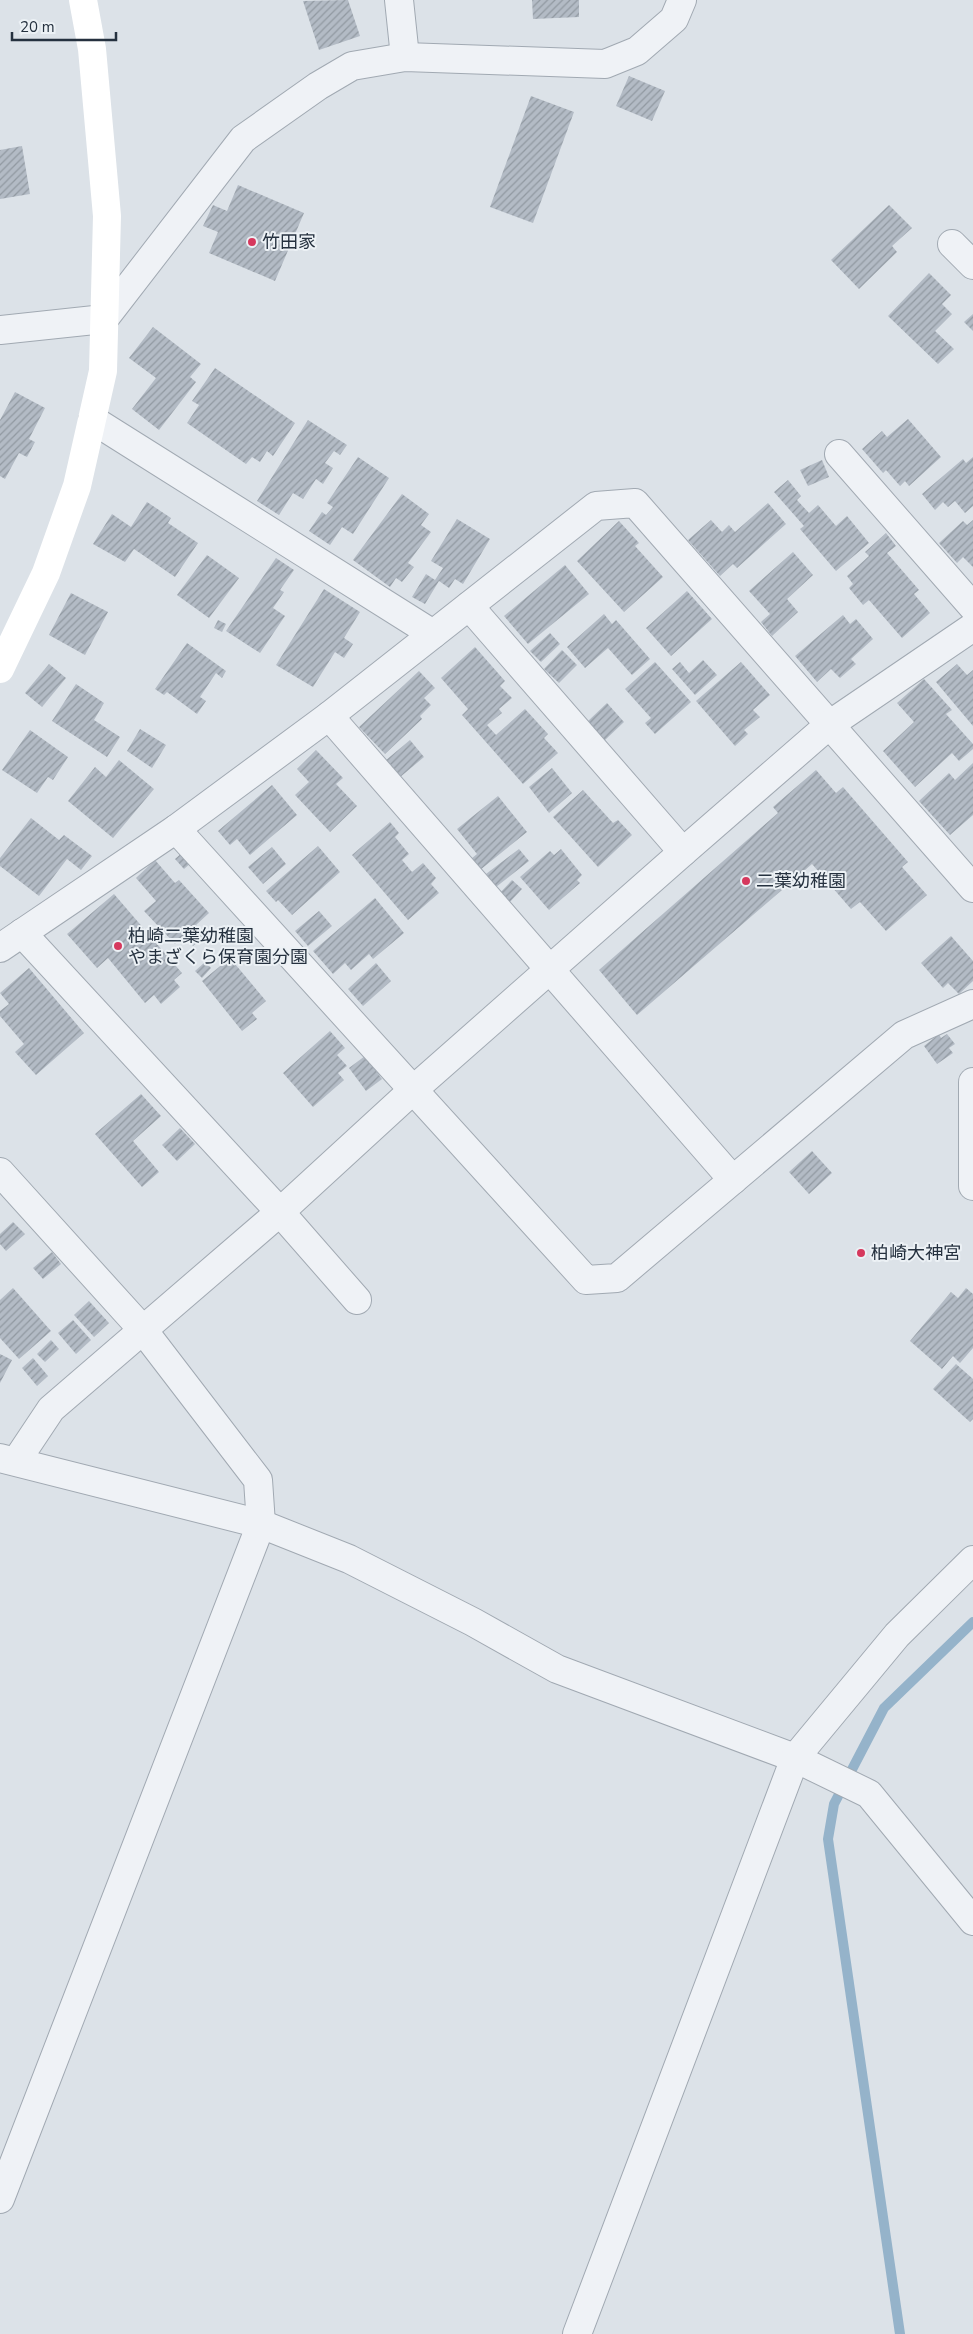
<svg xmlns="http://www.w3.org/2000/svg" width="973" height="2334" font-family="'Nunito Sans','Noto Sans JP',sans-serif">
<style>
.lines{fill:none;stroke-linecap:round;stroke-linejoin:round}
.stream{stroke:#95b3ca;stroke-width:10}
.building{fill:url(#building-hatch)}
.street-casing{stroke:#a1a9b2;stroke-width:30}
.street{stroke:#eff2f6;stroke-width:28}
.secondary{stroke:#fff;stroke-width:28}
.poi-dot{fill:#d6385d;stroke:#ecf1f5;stroke-width:2}
.labels{text-anchor:middle;stroke-width:4;stroke-linejoin:round;paint-order:stroke}
.poi-label{font-size:18px;fill:#25313f;stroke:#ecf1f5;text-anchor:start}
</style>
<defs>
<pattern id="building-hatch" width="6" height="6" patternUnits="userSpaceOnUse" patternTransform="scale(1.25)"><rect width="6" height="6" fill="#b3bbc5"/><path d="M-1 1l2-2M0 6l6-6M5 7l2-2" fill="none" stroke="#9199a1"/></pattern>
</defs>
<rect width="100%" height="100%" fill="#dce2e8"/>
<g class="lines">
<polyline class="stream" points="900,2334 828,1839 834,1804 884,1708 973,1622"/>
</g>
<g class="building">
<polygon points="348,0 360,36 319,50 303,1"/>
<polygon points="532,0 579,0 579,17 533,19"/>
<polygon points="629,76 665,91 652,121 616,106"/>
<polygon points="531,96 574,112 533,223 490,207"/>
<polygon points="22,146 30,194 0,199 0,150"/>
<polygon points="238,185 304,213 275,281 209,253 218,232 203,226 213,205 227,211"/>
<polygon points="889,205 912,228 892,246 897,252 859,289 831,260"/>
<polygon points="929,273 951,295 942,304 952,314 935,331 954,349 938,364 888,316"/>
<polygon points="973,314 973,331 964,322"/>
<polygon points="153,327 201,364 190,377 196,382 159,430 132,409 156,378 129,358"/>
<polygon points="215,368 295,423 273,456 267,451 260,462 252,457 246,464 187,423 199,405 192,401"/>
<polygon points="15,392 45,408 29,439 35,442 27,457 19,453 5,479 0,476 0,420"/>
<polygon points="908,419 941,457 909,486 905,481 900,486 886,470 883,473 862,449 882,431 887,437"/>
<polygon points="308,420 347,445 340,455 334,451 325,463 333,468 323,484 316,479 303,499 293,493 279,515 257,501"/>
<polygon points="358,457 389,478 353,534 342,527 330,545 309,531 322,512 326,515 333,507 327,503"/>
<polygon points="973,457 973,506 965,513 955,501 948,507 943,502 935,510 922,494 963,459 966,463"/>
<polygon points="822,460 829,477 808,486 800,470"/>
<polygon points="788,480 801,496 797,500 809,513 818,505 836,526 847,516 869,543 836,571 800,529 804,526 774,492"/>
<polygon points="402,494 429,514 421,525 431,532 408,563 414,567 402,582 396,578 390,587 353,560"/>
<polygon points="147,502 171,518 168,523 198,543 175,577 134,549 125,562 93,544 112,514 131,527"/>
<polygon points="768,503 786,524 737,568 733,564 720,576 688,540 711,520 722,532 729,525 735,532"/>
<polygon points="457,519 490,539 463,584 455,579 449,588 439,581 425,604 412,597 426,574 435,580 443,568 431,561"/>
<polygon points="973,520 973,567 963,557 957,563 939,543 963,521 967,525"/>
<polygon points="619,521 639,543 635,546 663,577 624,612 577,561"/>
<polygon points="886,533 896,546 887,553 919,590 914,594 930,613 902,638 869,600 863,605 849,588 853,584 847,576 869,556 865,552"/>
<polygon points="793,552 813,575 787,599 798,612 772,636 761,622 770,614 749,591"/>
<polygon points="207,555 239,578 209,618 177,595"/>
<polygon points="276,558 294,570 280,590 284,592 273,608 285,616 260,653 226,631"/>
<polygon points="565,565 589,594 528,644 504,616"/>
<polygon points="324,589 360,612 344,638 353,644 344,658 335,652 313,687 276,665"/>
<polygon points="687,591 712,619 671,656 646,628"/>
<polygon points="71,593 108,612 85,655 49,635"/>
<polygon points="604,614 612,624 616,620 650,659 632,675 608,648 585,668 567,647"/>
<polygon points="843,615 850,624 856,619 873,639 851,659 856,664 840,678 831,669 817,682 795,656"/>
<polygon points="218,620 226,624 222,632 214,628"/>
<polygon points="550,633 560,644 541,662 530,651"/>
<polygon points="187,643 226,671 222,678 216,673 200,697 206,701 197,714 167,692 164,695 155,689"/>
<polygon points="475,647 505,681 500,686 512,698 499,709 502,713 487,725 496,735 525,709 548,734 544,738 558,753 523,784 462,715 468,709 441,678"/>
<polygon points="562,650 577,665 559,683 544,669"/>
<polygon points="703,660 717,675 695,695 672,669 680,662 689,673"/>
<polygon points="655,662 691,702 655,734 645,723 651,718 625,689"/>
<polygon points="741,662 770,695 753,710 760,717 744,730 748,734 735,746 696,701"/>
<polygon points="49,664 66,678 42,707 25,693"/>
<polygon points="957,664 967,675 973,670 973,726 936,682"/>
<polygon points="419,671 435,688 424,698 431,705 420,716 422,719 385,754 359,727"/>
<polygon points="924,679 952,710 946,714 973,744 973,749 959,761 952,753 915,787 883,751 914,722 897,703"/>
<polygon points="76,684 104,703 94,720 120,737 107,757 52,721"/>
<polygon points="607,703 624,722 604,741 587,722"/>
<polygon points="140,729 166,745 152,768 127,751"/>
<polygon points="30,730 68,757 53,780 48,777 37,793 2,770"/>
<polygon points="410,740 424,757 399,778 385,761"/>
<polygon points="316,750 343,778 336,784 357,806 330,832 295,795 309,782 297,769"/>
<polygon points="119,760 154,789 113,838 68,801 95,767 106,777"/>
<polygon points="973,763 973,815 950,835 919,801 949,773 955,780"/>
<polygon points="552,768 572,793 549,813 529,787"/>
<polygon points="816,770 836,793 843,787 908,862 902,867 927,895 886,931 860,902 851,909 812,864 637,1015 599,970 778,813 773,807"/>
<polygon points="272,785 297,815 250,855 237,839 230,845 218,831"/>
<polygon points="583,790 613,823 618,820 632,835 598,867 553,817"/>
<polygon points="498,796 527,832 480,870 471,859 477,854 457,829"/>
<polygon points="31,818 59,840 64,835 92,856 81,870 67,859 39,896 0,866 0,858"/>
<polygon points="390,822 399,833 395,837 409,854 402,860 412,872 423,863 436,878 431,884 439,893 408,920 352,855"/>
<polygon points="318,846 340,872 292,915 278,900 276,902 266,891"/>
<polygon points="272,847 286,864 263,884 248,867"/>
<polygon points="519,849 529,861 496,887 486,874"/>
<polygon points="561,849 582,875 577,880 580,883 549,910 520,877 550,851 554,855"/>
<polygon points="183,852 192,862 184,869 175,859"/>
<polygon points="155,860 175,883 179,880 209,913 196,925 206,935 193,946 184,936 175,944 144,911 156,901 136,878"/>
<polygon points="512,880 522,889 509,903 499,894"/>
<polygon points="114,894 182,973 174,980 180,987 161,1004 154,995 145,1003 108,958 97,968 67,934"/>
<polygon points="375,898 404,933 373,959 369,954 351,970 345,963 333,974 313,951"/>
<polygon points="319,911 332,926 308,946 295,931"/>
<polygon points="951,936 973,961 973,981 959,994 948,983 943,988 921,963"/>
<polygon points="230,958 266,1001 252,1013 257,1019 242,1031 202,981"/>
<polygon points="205,962 211,968 202,978 195,971"/>
<polygon points="376,963 391,981 363,1006 348,989"/>
<polygon points="29,968 84,1033 36,1075 15,1052 24,1044 0,1016 0,1011 9,1004 0,993"/>
<polygon points="330,1031 345,1048 337,1055 347,1066 338,1073 344,1080 313,1107 283,1073"/>
<polygon points="939,1034 941,1038 947,1034 955,1044 949,1048 953,1053 937,1064 924,1046"/>
<polygon points="365,1056 382,1079 366,1091 349,1068"/>
<polygon points="141,1094 161,1116 133,1141 159,1172 142,1187 95,1134"/>
<polygon points="180,1128 195,1144 177,1161 162,1145"/>
<polygon points="812,1151 832,1173 809,1194 789,1172"/>
<polygon points="13,1222 25,1234 6,1251 0,1244 0,1234"/>
<polygon points="52,1252 61,1264 43,1279 33,1268"/>
<polygon points="13,1288 51,1331 19,1359 0,1338 0,1300"/>
<polygon points="966,1288 973,1294 973,1348 960,1363 953,1356 942,1369 910,1341 951,1292 958,1298"/>
<polygon points="89,1301 109,1323 94,1337 74,1315"/>
<polygon points="73,1320 91,1340 76,1354 58,1333"/>
<polygon points="51,1340 59,1349 45,1362 37,1354"/>
<polygon points="0,1354 12,1360 0,1383"/>
<polygon points="33,1358 48,1376 37,1386 22,1368"/>
<polygon points="956,1364 973,1379 973,1419 970,1422 933,1389"/>
</g>
<g class="lines">
<defs>
<g id="street">
<polyline points="399,0 405,57"/>
<polyline points="952,244 973,265"/>
<polyline points="0,330 104,319 243,139 318,86 352,66 405,57 605,64 637,51 674,19 682,0"/>
<polyline points="93,420 433,634"/>
<polyline points="839,454 973,607"/>
<polyline points="469,606 683,852"/>
<polyline points="329,716 733,1180"/>
<polyline points="176,829 586,1280 617,1278 904,1035 973,1004"/>
<polyline points="22,933 280,1212 357,1300"/>
<polyline points="0,948 176,829 329,716 596,506 635,503 973,888"/>
<polyline points="973,1082 973,1186"/>
<polyline points="0,1172 143,1330 258,1480 261,1524 0,2199"/>
<polyline points="0,1458 261,1524 349,1559 473,1622 557,1669 795,1758 869,1794 973,1921"/>
<polyline points="17,1460 51,1409 280,1212 413,1090 683,852 829,725 973,627"/>
<polyline points="577,2334 795,1758 897,1635 973,1560"/>
</g>
</defs>
<use href="#street" class="street-casing"/>
<use href="#street" class="street"/>
<polyline class="secondary" points="0,669 46,573 77,486 103,371 107,216 92,49 83,0"/>
</g>
<g class="poi-dot">
<circle cx="252" cy="242" r="5"/>
<circle cx="746" cy="881" r="5"/>
<circle cx="118" cy="946" r="5"/>
<circle cx="861" cy="1253" r="5"/>
</g>
<g class="labels">
<g class="poi-label">
<text x="262" y="248">竹田家</text>
<text x="756" y="887">二葉幼稚園</text>
<text x="128" y="942">柏崎二葉幼稚園<tspan x="128" dy="21">やまざくら保育園分園</tspan></text>
<text x="871" y="1259">柏崎大神宮</text>
</g>
</g>
<path d="M12 32v8h104v-8" fill="none" stroke="#25313f" stroke-width="2.5"/>
<text x="20" y="32" font-size="15" fill="#25313f" stroke="#ecf1f5" stroke-width="4" paint-order="stroke">20 m</text>
</svg>
